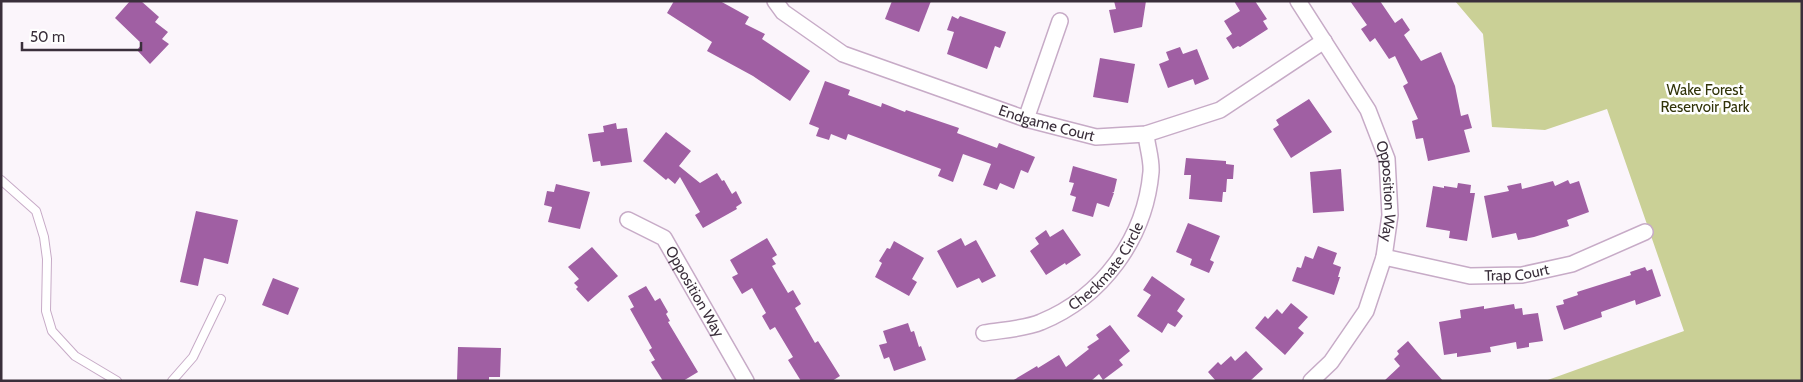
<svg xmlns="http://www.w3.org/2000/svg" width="1803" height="382" font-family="Cabin,sans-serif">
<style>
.green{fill:#cad096}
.building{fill:#a05fa3}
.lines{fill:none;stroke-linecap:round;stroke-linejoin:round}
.service-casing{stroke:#c7abc7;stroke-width:10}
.minor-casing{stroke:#c7abc7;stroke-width:18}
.service{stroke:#fff;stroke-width:8}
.minor{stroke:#fff;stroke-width:15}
.labels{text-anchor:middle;stroke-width:5;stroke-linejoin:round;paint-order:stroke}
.park-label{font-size:15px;fill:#313409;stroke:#fff}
.street-label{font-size:15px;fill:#3a2f3b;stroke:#fff}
</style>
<rect width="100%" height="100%" fill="#fbf5fb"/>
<polygon class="green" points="1455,1 1802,1 1802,381 1545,381 1684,331 1607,109 1545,130 1492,127 1483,34"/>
<g class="building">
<polygon points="130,1 141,1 159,17 155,22 168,32 162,39 169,44 150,64 137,50 142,44 115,18"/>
<polygon points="674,1 720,1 749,17 745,24 765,34 762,39 810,71 790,101 753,76 707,51 712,42 667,13"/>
<polygon points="892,1 931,1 919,32 885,19"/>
<polygon points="1114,1 1146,1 1142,27 1114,33 1109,10 1116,9"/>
<polygon points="1234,1 1255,1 1267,19 1263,21 1268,29 1240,47 1238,46 1233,49 1226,38 1232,34 1224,21 1240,11"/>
<polygon points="1350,1 1380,1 1395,23 1402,18 1410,30 1404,35 1421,61 1441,52 1455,86 1461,116 1468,114 1472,128 1464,130 1470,152 1428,161 1423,138 1416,139 1412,121 1418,119 1403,86 1408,83 1395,56 1389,59 1375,38 1370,42 1361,29 1367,25"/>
<polygon points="952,16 958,19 960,16 1006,32 1000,48 995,46 987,69 947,54 954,32 947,30"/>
<polygon points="1180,47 1183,54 1197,49 1209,79 1195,85 1193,79 1168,88 1159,64 1169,60 1166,52"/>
<polygon points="1100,58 1135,64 1128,103 1093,97"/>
<polygon points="825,81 850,90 848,95 881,107 882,103 905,112 906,110 959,128 957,133 997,148 999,143 1035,157 1028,173 1021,170 1014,189 1000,183 997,190 983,185 991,164 963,154 953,182 938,176 941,169 848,134 846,140 831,134 829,140 816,136 819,128 809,124"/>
<polygon points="1309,99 1332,132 1291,158 1273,129 1279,125 1276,120"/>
<polygon points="616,123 617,129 627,128 632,162 601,166 600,161 593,162 588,134 604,132 603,126"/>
<polygon points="666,132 691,151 679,166 700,183 717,173 722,181 724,180 732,194 736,191 742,203 736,207 737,209 703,228 695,215 700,212 680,177 675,184 668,178 666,180 643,161"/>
<polygon points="1186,158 1226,161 1226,164 1234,165 1233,179 1227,179 1226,192 1223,192 1222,202 1189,199 1191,175 1184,175"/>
<polygon points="1073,166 1117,179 1114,192 1112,192 1114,193 1109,207 1097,203 1093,217 1072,211 1076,197 1070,195 1074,183 1069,182"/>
<polygon points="1341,169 1344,211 1313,213 1310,172"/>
<polygon points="1568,180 1570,184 1579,181 1589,212 1567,220 1569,226 1534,237 1518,240 1516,233 1492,238 1484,196 1509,191 1507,186 1521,183 1522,189 1553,181 1555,186"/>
<polygon points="1458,183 1471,185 1470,193 1475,193 1467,241 1449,238 1450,231 1426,227 1433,186 1444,188 1444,186 1457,188"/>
<polygon points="556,184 590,192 580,229 548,222 552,207 544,205 547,191 554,192"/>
<polygon points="196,211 238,220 228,264 204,258 198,286 180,282"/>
<polygon points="1188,223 1220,236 1210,260 1214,262 1209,273 1190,265 1192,259 1176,252"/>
<polygon points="1063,229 1081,255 1066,265 1065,263 1046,275 1030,251 1039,244 1035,238 1046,230 1050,237"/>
<polygon points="767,238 777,255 772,258 776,264 772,266 788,293 793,290 801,304 795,308 815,343 818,341 840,376 832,381 801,381 788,360 793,357 775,327 770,330 762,316 766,313 752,288 742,294 732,277 738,274 730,260"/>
<polygon points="961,238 965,246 976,240 996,276 982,283 979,278 957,288 937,251"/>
<polygon points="894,241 924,258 912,279 917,282 909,296 875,277 882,263 879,261 887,248 890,249"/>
<polygon points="1318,246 1337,253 1333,264 1341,267 1338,277 1340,277 1334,295 1292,281 1297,267 1301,268 1305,256 1313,259"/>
<polygon points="592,247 618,276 588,302 576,289 578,287 574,283 579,279 568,267"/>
<polygon points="1645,267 1647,271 1652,269 1661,296 1636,305 1635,300 1601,312 1602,317 1564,330 1556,306 1564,304 1563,300 1578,295 1577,292 1631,275 1630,272"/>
<polygon points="1152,276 1185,299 1177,311 1183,316 1175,327 1168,323 1162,333 1137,316 1151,295 1143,290"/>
<polygon points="273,278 299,288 288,315 262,305"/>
<polygon points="646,286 655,301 660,298 668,312 666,314 670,321 668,322 698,372 683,381 663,381 651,362 655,360 649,350 652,348 630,309 634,307 628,296"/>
<polygon points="1291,303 1308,317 1298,328 1304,333 1285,355 1255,328 1265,316 1268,319 1277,309 1282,314"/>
<polygon points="1514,304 1515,309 1522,308 1523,315 1538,313 1543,341 1529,343 1529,347 1517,349 1516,342 1490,347 1491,352 1457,357 1457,353 1444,355 1439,322 1461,318 1460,310 1484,306 1484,309"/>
<polygon points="908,323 911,332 914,331 919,347 921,346 926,360 894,371 889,357 884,359 879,345 887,343 883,331"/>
<polygon points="1110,325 1130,351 1119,360 1123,365 1103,380 1099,374 1091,381 1012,381 1037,366 1038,368 1059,355 1066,367 1089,349 1087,347 1099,339 1096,335"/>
<polygon points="1408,341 1419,354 1443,381 1384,381 1400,366 1394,359 1399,354 1397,351"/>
<polygon points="458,347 501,348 500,377 489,377 489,381 457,381"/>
<polygon points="1246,351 1263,369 1250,381 1216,381 1208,372 1218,362 1221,365 1231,356 1235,361"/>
</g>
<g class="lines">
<defs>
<g id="service">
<polyline points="1,180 36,211 44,237 47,259 46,311 52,331 75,356 117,381"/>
<polyline points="172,381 193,357 221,299"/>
</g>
<g id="minor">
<path id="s1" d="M 775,1 L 783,12 L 843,54 L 1026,119 L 1096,137 L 1146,134 L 1220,110 L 1324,41"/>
<path id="s2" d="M 1298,1 L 1368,110 L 1387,159 L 1390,215 L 1384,257 L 1366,311 L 1331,362 L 1311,381"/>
<polyline points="1026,119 1060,21"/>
<path id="s3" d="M 628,220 L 664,238 L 746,381"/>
<path id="s4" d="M 1384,257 L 1470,276 L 1522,275 L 1572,264 L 1645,232"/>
<path id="s5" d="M 984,333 C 1001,330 1025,329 1041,322 C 1102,297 1145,239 1151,172 C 1152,160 1147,146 1146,134"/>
</g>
</defs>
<use href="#service" class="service-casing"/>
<use href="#minor" class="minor-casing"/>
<use href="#service" class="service"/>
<use href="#minor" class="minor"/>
</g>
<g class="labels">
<g class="park-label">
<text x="1705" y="95">Wake Forest<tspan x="1705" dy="17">Reservoir Park</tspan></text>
</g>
<g class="street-label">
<text dy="5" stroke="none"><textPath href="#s1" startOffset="302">Endgame Court</textPath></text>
<text dy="5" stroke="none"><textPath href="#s2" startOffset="214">Opposition Way</textPath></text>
<text dy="5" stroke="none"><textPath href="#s5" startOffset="146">Checkmate Circle</textPath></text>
<text dy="5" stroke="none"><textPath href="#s4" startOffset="135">Trap Court</textPath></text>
<text dy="5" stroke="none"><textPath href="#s3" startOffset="102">Opposition Way</textPath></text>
</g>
</g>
<rect width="1803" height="382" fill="none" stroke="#3a2f3b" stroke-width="5"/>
<path d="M22 42v8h119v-8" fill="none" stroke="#3a2f3b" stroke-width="2.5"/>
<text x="30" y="42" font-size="15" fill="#3a2f3b" stroke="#ffffff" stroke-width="4" paint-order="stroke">50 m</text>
</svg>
